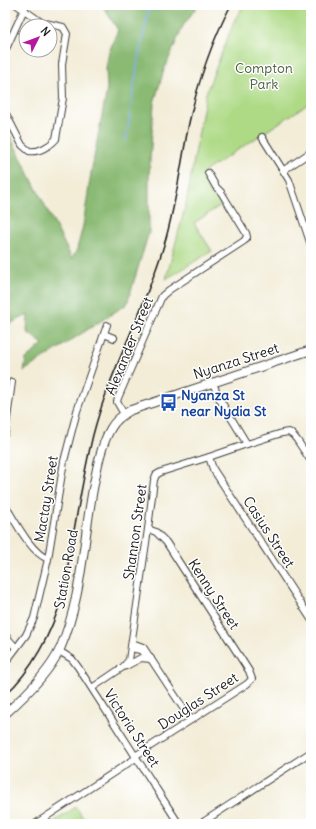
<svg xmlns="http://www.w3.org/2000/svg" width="316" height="829" font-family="Delius,sans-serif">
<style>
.green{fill:#aeda86;stroke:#657b51}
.forest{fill:#8aba73;stroke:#536b48}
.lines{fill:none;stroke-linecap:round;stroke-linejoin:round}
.stream{stroke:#82b1ed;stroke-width:1.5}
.minor-casing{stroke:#3c3b38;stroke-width:8}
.tertiary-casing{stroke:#3c3b38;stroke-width:10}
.minor{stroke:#fff;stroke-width:6}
.tertiary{stroke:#fff;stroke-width:8}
.rail{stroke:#1c1c1c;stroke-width:1.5}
.labels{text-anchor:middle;stroke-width:3;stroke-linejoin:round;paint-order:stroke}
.park-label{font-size:14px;fill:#4f5e41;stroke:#fff}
.street-label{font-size:14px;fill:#1c1c1c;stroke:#fff}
.transit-label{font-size:14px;font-weight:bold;fill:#164399;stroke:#fff;text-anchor:start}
</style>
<rect width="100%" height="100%" fill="#fff"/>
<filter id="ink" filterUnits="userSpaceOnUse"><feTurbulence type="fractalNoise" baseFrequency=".025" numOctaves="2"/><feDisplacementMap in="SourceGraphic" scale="8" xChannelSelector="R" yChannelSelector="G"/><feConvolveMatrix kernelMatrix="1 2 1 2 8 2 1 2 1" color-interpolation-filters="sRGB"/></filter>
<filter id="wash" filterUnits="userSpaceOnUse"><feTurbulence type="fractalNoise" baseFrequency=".012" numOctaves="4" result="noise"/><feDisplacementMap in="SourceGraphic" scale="16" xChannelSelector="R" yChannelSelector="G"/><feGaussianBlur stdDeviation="0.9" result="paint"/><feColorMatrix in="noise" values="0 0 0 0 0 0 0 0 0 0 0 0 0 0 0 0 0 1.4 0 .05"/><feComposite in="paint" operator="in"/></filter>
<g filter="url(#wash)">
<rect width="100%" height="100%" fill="#f3edd8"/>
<g class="green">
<path d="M 244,5 L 311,5 L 311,102 L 204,172 L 211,182 L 208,186 C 208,193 212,196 217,198 L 221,205 L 194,223 L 212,251 L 166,279 L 186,204 L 206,93 L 235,19 Z"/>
<polygon points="76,807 87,824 51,824"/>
</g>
<polygon class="forest" points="102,5 198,5 183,26 164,70 154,103 149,175 149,232 127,304 24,371 26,359 43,344 27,332 28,315 5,326 5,126 72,259 77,249 83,226 91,173 107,89 106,68 109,52 118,30"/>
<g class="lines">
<polyline class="stream" points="126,141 139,55 150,5"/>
</g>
</g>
<g filter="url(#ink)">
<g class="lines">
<defs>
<g id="minor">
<polyline points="5,51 26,5"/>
<path d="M 5,112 L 22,145 L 29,151 C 38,153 50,146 56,139 L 63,98 L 62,64 L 67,34 L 63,27 L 41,22 L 17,5"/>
<polyline points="262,137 289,180 311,245"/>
<polyline points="284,170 311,152"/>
<polyline points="104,334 114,338"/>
<polyline points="213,383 219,398 247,444"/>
<polyline points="124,414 117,402 118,398 162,296 169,290 244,241 247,237 246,233 221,192 216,187 208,173"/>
<polyline points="5,433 12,382"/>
<polyline points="209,457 213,469 311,619"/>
<path d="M 5,505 C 15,521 31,553 48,559"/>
<polyline points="5,635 16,648"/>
<polyline points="132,643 143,647 191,720"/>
<polyline points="131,648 140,650 146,654"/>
<polyline points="59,651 72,659 78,667 179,824"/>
<polyline points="5,663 26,635 34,618 48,559 64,461 77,411 107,325"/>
<polyline points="126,666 141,658 151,659"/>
<polyline points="92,688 123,667 129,660 148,529 154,480 156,475 161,472 209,457 247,444 282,433 289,432 293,435 297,440 311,461"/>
<polyline points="135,756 247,684 252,679 249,671 166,542 156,532 148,529"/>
<polyline points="35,824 136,758"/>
<polyline points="200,824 311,752"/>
</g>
<path id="tertiary" d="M 5,714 C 24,697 49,673 60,649 C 82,599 83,542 93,489 C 97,468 101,445 111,428 C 116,419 124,414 131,410 L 311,350"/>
</defs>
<use href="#minor" class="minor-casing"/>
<use href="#tertiary" class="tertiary-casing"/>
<use href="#minor" class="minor"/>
<use href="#tertiary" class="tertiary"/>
<path class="rail" d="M 5,695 C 32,671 52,632 62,597 C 66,581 68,564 71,547 C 78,509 84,472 93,435 C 110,369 145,310 164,245 C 176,205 181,163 189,123 C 198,82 212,41 231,5"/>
</g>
</g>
<defs>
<symbol id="bus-bare" viewBox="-9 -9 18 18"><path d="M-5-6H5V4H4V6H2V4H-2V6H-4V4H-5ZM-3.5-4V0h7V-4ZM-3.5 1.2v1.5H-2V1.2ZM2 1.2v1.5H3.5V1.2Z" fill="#1a4fb4" stroke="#fff" stroke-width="2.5" paint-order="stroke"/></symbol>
</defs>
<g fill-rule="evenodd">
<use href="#bus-bare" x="156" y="390" width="25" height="25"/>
</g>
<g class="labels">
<g class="park-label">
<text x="264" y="73">Compton<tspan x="264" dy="16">Park</tspan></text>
</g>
<g class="street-label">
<text transform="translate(129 346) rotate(-68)" y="5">Alexander Street</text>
<text transform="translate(236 361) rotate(-18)" y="5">Nyanza Street</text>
<text transform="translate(46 499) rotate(-81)" y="5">Mactay Street</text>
<text transform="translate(135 532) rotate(-82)" y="5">Shannon Street</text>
<text transform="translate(269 532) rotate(57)" y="5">Casius Street</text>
<text transform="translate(66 569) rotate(-80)" y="5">Station Road</text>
<text transform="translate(214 594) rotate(57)" y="5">Kenny Street</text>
<text transform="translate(198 701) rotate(-33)" y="5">Douglas Street</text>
<text transform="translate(132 728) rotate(57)" y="5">Victoria Street</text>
</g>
<g class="transit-label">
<text x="181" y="400">Nyanza St<tspan x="181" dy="16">near Nydia St</tspan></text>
</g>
</g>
<rect width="316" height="829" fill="none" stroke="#fff" stroke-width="20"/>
<g transform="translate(38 38) rotate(48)"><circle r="19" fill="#ffffff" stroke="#a4a4a4"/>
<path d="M0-3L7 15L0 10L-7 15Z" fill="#b5179e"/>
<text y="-6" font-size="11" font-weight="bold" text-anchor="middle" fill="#1c1c1c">N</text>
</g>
</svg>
